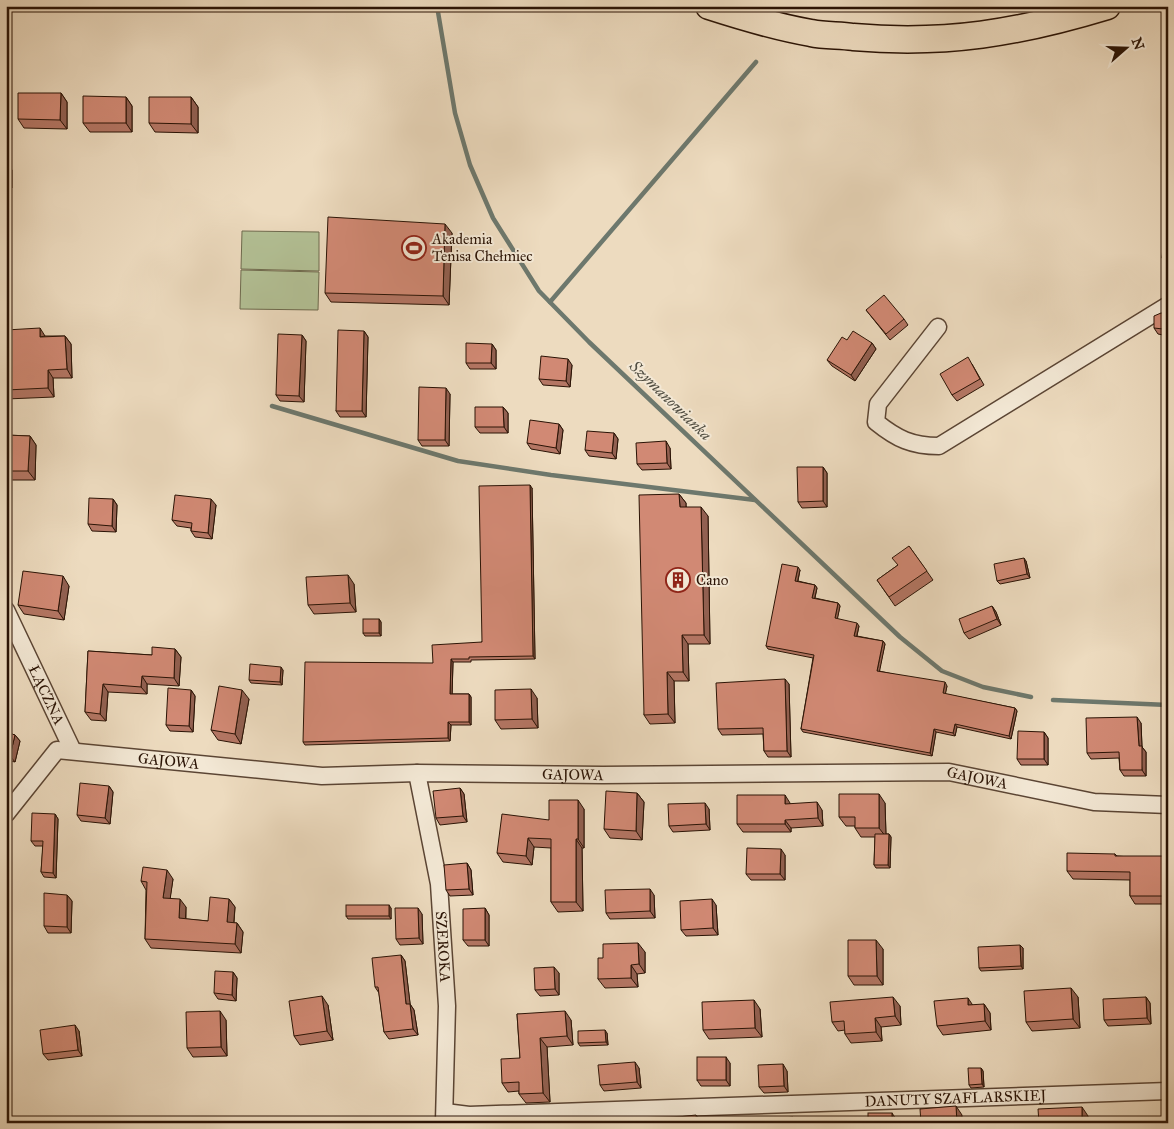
<svg xmlns="http://www.w3.org/2000/svg" width="1174" height="1129" font-family="'IM FELL Great Primer',serif">
<style>
.green{fill:#b3c196;stroke:#6e6a4e}
.lines{fill:none;stroke-linecap:round;stroke-linejoin:round}
.stream{stroke:#6d786d;stroke-width:4.5}
.street-casing{stroke:#5b4534;stroke-width:19}
.primary-casing{stroke:#2a1305;stroke-width:29}
.street{stroke:#f3e8d5;stroke-width:16}
.primary{stroke:#eddbbf;stroke-width:26}
.wall{fill:#b47664;stroke:#2a1305}
.shaded-wall{fill:#926051;stroke:#2a1305}
.building{fill:#d18974;stroke:#2a1305}
.labels{text-anchor:middle;stroke-width:4;stroke-linejoin:round;paint-order:stroke}
.poi-label{font-size:15px;fill:#2a1305;stroke:#f3e8d5;text-anchor:start}
.street-label{font-size:15px;fill:#2a1305;stroke:#f3e8d5}
.water-label{font-size:16px;font-style:italic;fill:#514e42;stroke:#f3e8d5}
</style>
<rect width="100%" height="100%" fill="#eddbbf"/>
<filter id="stains"><feTurbulence type="fractalNoise" baseFrequency=".004" numOctaves="4"/><feColorMatrix values="0 0 0 0 .2 0 0 0 0 .09 0 0 0 0 .02 0 0 0 .5 -.17"/></filter>
<radialGradient id="worn" r=".72"><stop offset=".6" stop-color="#630" stop-opacity="0"/><stop offset="1" stop-color="#630" stop-opacity=".3"/></radialGradient>
<g class="green">
<polygon points="242,231 319,232 319,271 241,269"/>
<polygon points="241,270 319,272 318,310 240,309"/>
</g>
<g class="lines">
<g class="stream">
<polyline points="437,6 455,113 470,165 493,218 539,291 589,342 900,637 942,671 983,687 1031,697"/>
<polyline points="806,9 808,6"/>
<polyline points="550,302 756,62"/>
<polyline points="272,406 458,461 551,475 755,500"/>
<polyline points="1053,700 1168,705"/>
</g>
<defs>
<g id="street">
<path d="M 938,327 L 878,404 L 876,422 C 897,439 912,446 939,446 L 1168,305"/>
<path id="s1" d="M 6,610 L 73,751"/>
<path id="s2" d="M 417,773 L 439,884 L 447,1006 L 444,1121"/>
<path id="s3" d="M 6,814 L 57,750 L 322,776 L 417,773 L 603,775 L 949,772 L 1094,802 L 1168,805"/>
<path id="s4" d="M 445,1112 L 469,1115 L 1168,1091"/>
</g>
<path id="primary" d="M 709,6 C 743,17 776,27 811,33 C 825,36 839,35 853,37 C 946,45 1018,33 1107,6"/>
</defs>
<use href="#street" class="street-casing"/>
<use href="#primary" class="primary-casing"/>
<use href="#street" class="street"/>
<use href="#primary" class="primary"/>
</g>
<g class="wall">
<polygon points="61,93 67,102 67,129 24,128 18,119"/>
<polygon points="126,97 132,106 132,132 90,132 83,123"/>
<polygon points="191,97 198,107 198,133 155,132 149,123"/>
<polygon points="6,164 7,164 12,170 12,188 6,188"/>
<polygon points="1168,212 1168,266 1162,258"/>
<polygon points="452,233 449,305 331,302 325,293"/>
<polygon points="866,310 904,319 908,325 890,340"/>
<polygon points="1168,313 1168,353 1163,347 1163,335 1158,334 1154,328"/>
<polygon points="6,330 45,336 65,336 71,344 72,378 53,378 54,397 6,399"/>
<polygon points="364,331 368,337 366,417 340,417 336,411"/>
<polygon points="302,335 306,341 304,402 280,401 276,395"/>
<polygon points="847,340 872,343 876,349 855,381 832,366 827,360"/>
<polygon points="492,344 496,350 496,369 470,369 466,363"/>
<polygon points="972,364 984,385 957,401 952,395"/>
<polygon points="572,365 570,387 543,385 539,379"/>
<polygon points="450,394 449,446 422,446 418,440"/>
<polygon points="503,407 508,413 508,433 480,433 475,427"/>
<polygon points="559,424 563,430 560,454 531,449 527,443"/>
<polygon points="614,433 618,439 616,459 589,456 585,450"/>
<polygon points="6,435 30,436 36,445 35,480 6,480"/>
<polygon points="670,448 671,469 642,470 637,464"/>
<polygon points="823,467 827,473 827,507 802,508 798,502"/>
<polygon points="532,488 535,659 471,660 471,662 453,662 452,694 469,694 471,697 471,725 451,725 450,741 305,745 303,742 433,663 482,642"/>
<polygon points="679,494 686,503 686,507 708,516 710,644 688,644 689,681 674,681 675,723 650,724 644,715"/>
<polygon points="113,499 117,505 116,532 92,531 88,524"/>
<polygon points="216,505 212,539 195,537 191,531 191,528 177,526 172,520"/>
<polygon points="909,546 933,580 895,606 877,580 898,565"/>
<polygon points="1026,561 1030,578 1000,584 997,581"/>
<polygon points="800,570 798,581 815,585 817,588 815,598 838,603 840,606 837,619 859,626 857,636 883,641 885,644 879,671 947,686 945,694 1015,708 1017,711 1011,739 957,727 955,736 936,732 932,756 803,732 801,729 813,658 768,649 766,646"/>
<polygon points="354,584 356,612 314,614 308,605"/>
<polygon points="69,586 64,620 24,614 18,605"/>
<polygon points="992,606 996,612 1001,625 969,639 964,633"/>
<polygon points="379,619 381,622 381,636 365,636 363,633"/>
<polygon points="175,649 181,657 179,686 147,684 147,694 108,692 106,721 91,720 85,712 88,651 152,655"/>
<polygon points="283,670 282,685 251,683 249,680"/>
<polygon points="789,684 791,757 768,757 764,751 763,734 722,735 718,729"/>
<polygon points="191,690 195,696 193,732 170,731 166,725"/>
<polygon points="537,698 538,728 501,729 495,720"/>
<polygon points="249,699 241,744 218,740 211,730"/>
<polygon points="1141,723 1142,747 1146,752 1146,776 1124,776 1120,770 1119,758 1091,759 1087,753"/>
<polygon points="6,732 15,735 20,741 15,762 6,760"/>
<polygon points="1044,732 1048,738 1048,765 1021,765 1017,759"/>
<polygon points="109,786 113,792 110,824 81,821 77,815"/>
<polygon points="460,788 464,794 467,822 440,825 436,818"/>
<polygon points="637,793 644,802 642,840 610,838 604,829"/>
<polygon points="885,803 886,834 889,834 891,837 890,868 876,868 874,865 875,837 861,837 855,828 855,826 846,826 839,817"/>
<polygon points="790,804 822,810 823,826 791,828 791,832 743,832 737,824"/>
<polygon points="584,809 584,848 582,848 583,911 558,912 551,902 551,848 534,847 532,865 503,862 497,853 549,820"/>
<polygon points="709,809 710,830 673,832 669,826"/>
<polygon points="55,814 58,819 56,878 44,877 41,872 43,846 35,846 31,841"/>
<polygon points="1115,854 1117,856 1168,860 1168,904 1135,904 1130,896 1130,880 1073,879 1067,871"/>
<polygon points="785,855 785,880 751,880 746,874"/>
<polygon points="467,863 471,870 473,895 450,896 446,890"/>
<polygon points="173,879 170,898 186,907 186,919 208,921 229,899 235,907 234,923 237,923 243,932 241,953 151,948 145,939 146,890 141,881"/>
<polygon points="67,895 72,901 71,933 48,933 44,926"/>
<polygon points="654,895 655,918 610,919 606,913"/>
<polygon points="716,905 718,935 686,936 681,930"/>
<polygon points="391,908 391,919 348,919 346,916"/>
<polygon points="485,908 489,915 489,946 468,946 463,940"/>
<polygon points="422,914 423,944 400,945 396,939"/>
<polygon points="1023,948 1023,969 981,971 979,968"/>
<polygon points="883,949 883,985 854,985 848,976"/>
<polygon points="645,952 645,973 637,974 638,987 605,988 598,979 603,958"/>
<polygon points="401,955 405,961 410,1004 414,1010 418,1035 389,1039 384,1032 379,993 375,987"/>
<polygon points="233,972 237,978 236,1001 218,999 214,993"/>
<polygon points="559,973 559,995 540,996 535,990"/>
<polygon points="1078,997 1080,1028 1032,1031 1026,1022"/>
<polygon points="1146,997 1150,1003 1151,1024 1108,1026 1104,1020"/>
<polygon points="984,1004 990,1013 991,1030 943,1035 937,1026"/>
<polygon points="328,1005 333,1040 300,1045 294,1036"/>
<polygon points="900,1006 901,1025 881,1027 882,1041 851,1043 845,1034 845,1030 838,1031 832,1022"/>
<polygon points="760,1009 762,1037 709,1039 703,1030"/>
<polygon points="517,1014 571,1020 573,1045 547,1047 550,1102 526,1103 519,1094 519,1091 508,1092 502,1083 520,1058"/>
<polygon points="226,1020 227,1056 193,1057 187,1048"/>
<polygon points="79,1031 82,1056 48,1060 43,1054"/>
<polygon points="607,1033 608,1045 580,1046 578,1043"/>
<polygon points="730,1063 730,1086 701,1086 697,1080"/>
<polygon points="639,1068 641,1088 604,1091 600,1085"/>
<polygon points="981,1068 983,1071 984,1087 971,1088 969,1085"/>
<polygon points="787,1071 788,1092 764,1093 759,1087"/>
</g>
<g class="shaded-wall">
<polygon points="61,93 67,102 67,129 60,120"/>
<polygon points="126,97 132,106 132,132 126,123"/>
<polygon points="191,97 198,107 198,133 191,124"/>
<polygon points="7,164 12,170 12,188 7,182"/>
<polygon points="445,224 452,233 449,305 443,296"/>
<polygon points="40,328 45,336 40,337"/>
<polygon points="364,331 368,337 366,417 362,411"/>
<polygon points="302,335 306,341 304,402 299,396"/>
<polygon points="65,336 71,344 72,378 67,369"/>
<polygon points="872,343 876,349 855,381 851,375"/>
<polygon points="492,344 496,350 496,369 491,363"/>
<polygon points="568,359 572,365 570,387 566,381"/>
<polygon points="48,370 53,378 54,397 48,388"/>
<polygon points="446,388 450,394 449,446 445,440"/>
<polygon points="503,407 508,413 508,433 504,427"/>
<polygon points="559,424 563,430 560,454 556,448"/>
<polygon points="614,433 618,439 616,459 612,453"/>
<polygon points="30,436 36,445 35,480 28,471"/>
<polygon points="666,441 670,448 671,469 667,463"/>
<polygon points="823,467 827,473 827,507 823,501"/>
<polygon points="530,485 532,488 535,659 533,656"/>
<polygon points="679,494 686,503 686,516 680,507"/>
<polygon points="113,499 117,505 116,532 112,526"/>
<polygon points="211,499 216,505 212,539 208,533"/>
<polygon points="701,507 708,516 710,644 704,635"/>
<polygon points="1024,558 1026,561 1030,578 1027,574"/>
<polygon points="798,567 800,570 797,584 795,581"/>
<polygon points="348,575 354,584 356,612 350,603"/>
<polygon points="63,576 69,586 64,620 58,611"/>
<polygon points="815,585 817,588 814,601 812,598"/>
<polygon points="838,603 840,606 837,621 835,618"/>
<polygon points="992,606 996,612 1001,625 997,619"/>
<polygon points="379,619 381,622 381,636 379,633"/>
<polygon points="857,623 859,626 856,639 854,636"/>
<polygon points="682,635 688,644 689,681 683,672"/>
<polygon points="883,641 885,644 879,674 877,671"/>
<polygon points="175,649 181,657 179,686 174,678"/>
<polygon points="451,659 453,662 452,697 450,694"/>
<polygon points="281,667 283,670 282,685 280,682"/>
<polygon points="667,672 674,681 675,723 668,714"/>
<polygon points="142,676 147,684 147,694 141,687"/>
<polygon points="785,679 789,684 791,757 787,751"/>
<polygon points="945,682 947,686 945,696 943,693"/>
<polygon points="103,684 108,692 106,721 100,714"/>
<polygon points="531,689 537,698 538,728 532,719"/>
<polygon points="191,690 195,696 193,732 189,726"/>
<polygon points="242,690 249,699 241,744 235,734"/>
<polygon points="469,694 471,697 471,725 469,722"/>
<polygon points="1015,708 1017,711 1011,739 1009,736"/>
<polygon points="1137,717 1141,723 1142,747 1146,752 1146,776 1142,770 1139,746"/>
<polygon points="448,722 451,725 450,741 448,738"/>
<polygon points="955,724 957,727 955,736 953,733"/>
<polygon points="934,729 936,732 932,756 930,753"/>
<polygon points="1044,732 1048,738 1048,765 1044,759"/>
<polygon points="15,735 20,741 15,762 10,756"/>
<polygon points="109,786 113,792 110,824 105,818"/>
<polygon points="460,788 464,794 467,822 463,816"/>
<polygon points="637,793 644,802 642,840 636,831"/>
<polygon points="879,794 885,803 886,837 879,828"/>
<polygon points="785,795 790,803 790,812 785,804"/>
<polygon points="578,800 584,809 584,848 578,839"/>
<polygon points="817,802 822,810 823,826 818,818"/>
<polygon points="705,803 709,809 710,830 706,824"/>
<polygon points="55,814 58,819 56,878 53,873"/>
<polygon points="785,820 791,828 791,832 785,824"/>
<polygon points="889,834 891,837 890,868 888,865"/>
<polygon points="528,838 534,847 532,865 526,856"/>
<polygon points="576,839 582,848 583,911 576,902"/>
<polygon points="781,849 785,855 785,880 780,874"/>
<polygon points="1165,856 1168,860 1168,901 1164,896"/>
<polygon points="467,863 471,870 473,895 469,889"/>
<polygon points="167,870 173,879 169,907 163,898"/>
<polygon points="650,889 654,895 655,918 650,911"/>
<polygon points="67,895 72,901 71,933 67,927"/>
<polygon points="180,899 186,907 185,927 179,918"/>
<polygon points="229,899 235,907 233,931 227,922"/>
<polygon points="712,899 716,905 718,935 713,928"/>
<polygon points="389,905 391,908 391,919 389,916"/>
<polygon points="418,908 422,914 423,944 419,938"/>
<polygon points="485,908 489,915 489,946 485,940"/>
<polygon points="237,923 243,932 241,953 235,944"/>
<polygon points="876,940 883,949 883,985 877,976"/>
<polygon points="638,943 645,952 645,973 639,964"/>
<polygon points="1020,945 1023,948 1023,969 1021,966"/>
<polygon points="401,955 405,961 411,1011 406,1004"/>
<polygon points="631,965 637,974 638,987 631,978"/>
<polygon points="554,967 559,973 559,995 555,989"/>
<polygon points="233,972 237,978 236,1001 232,995"/>
<polygon points="1071,988 1078,997 1080,1028 1073,1019"/>
<polygon points="322,996 328,1005 333,1040 327,1031"/>
<polygon points="893,997 900,1006 901,1025 895,1016"/>
<polygon points="1146,997 1150,1003 1151,1024 1147,1018"/>
<polygon points="968,998 974,1007 968,1005"/>
<polygon points="754,1000 760,1009 762,1037 755,1028"/>
<polygon points="410,1004 414,1010 418,1035 413,1029"/>
<polygon points="984,1004 990,1013 991,1030 985,1021"/>
<polygon points="220,1011 226,1020 227,1056 221,1047"/>
<polygon points="565,1011 571,1020 573,1045 567,1036"/>
<polygon points="875,1018 881,1027 882,1041 876,1032"/>
<polygon points="75,1025 79,1031 82,1056 78,1050"/>
<polygon points="605,1030 607,1033 608,1045 606,1042"/>
<polygon points="540,1038 547,1047 550,1102 543,1093"/>
<polygon points="726,1057 730,1063 730,1086 726,1080"/>
<polygon points="635,1062 639,1068 641,1088 637,1082"/>
<polygon points="783,1064 787,1071 788,1092 784,1086"/>
<polygon points="981,1068 983,1071 984,1087 982,1084"/>
<polygon points="956,1106 962,1115 962,1123 957,1123"/>
<polygon points="1082,1107 1088,1116 1088,1123 1082,1123"/>
<polygon points="892,1113 896,1119 896,1123 892,1123"/>
<polygon points="696,1115 701,1121 701,1123 697,1123"/>
</g>
<g class="building">
<polygon points="18,93 61,93 60,120 18,119"/>
<polygon points="83,96 126,97 126,123 83,123"/>
<polygon points="149,97 191,97 191,124 149,123"/>
<rect x="6" y="164" width="1" height="18"/>
<polygon points="1166,211 1168,212 1168,258 1162,258"/>
<polygon points="328,217 445,224 443,296 325,293"/>
<polygon points="884,295 904,319 886,334 866,310"/>
<polygon points="1161,313 1168,313 1168,347 1163,347 1163,329 1154,328 1154,316"/>
<polygon points="40,328 40,337 65,336 67,369 48,370 48,388 6,390 6,330"/>
<polygon points="338,330 364,331 362,411 336,411"/>
<polygon points="853,331 872,343 851,375 827,360 842,337 847,340"/>
<polygon points="278,334 302,335 299,396 276,395"/>
<polygon points="466,343 492,344 491,363 466,363"/>
<polygon points="541,356 568,359 566,381 539,379"/>
<polygon points="968,357 980,379 952,395 940,374"/>
<polygon points="419,387 446,388 445,440 418,440"/>
<polygon points="475,407 503,407 504,427 475,427"/>
<polygon points="530,420 559,424 556,448 527,443"/>
<polygon points="587,431 614,433 612,453 585,450"/>
<polygon points="6,435 30,436 28,471 6,471"/>
<polygon points="666,441 667,463 637,464 636,443"/>
<polygon points="797,467 823,467 823,501 798,502"/>
<polygon points="530,485 533,656 469,657 469,659 451,659 450,694 469,694 469,722 448,722 448,738 303,742 305,662 433,663 432,645 482,642 479,486"/>
<polygon points="679,494 680,507 701,507 704,635 682,635 683,672 667,672 668,714 644,715 639,495"/>
<polygon points="175,495 211,499 208,533 191,531 192,523 172,520"/>
<polygon points="89,498 113,499 112,526 88,524"/>
<polygon points="909,546 927,571 889,597 877,580 898,565 892,558"/>
<polygon points="1024,558 1027,574 997,581 994,564"/>
<polygon points="782,564 798,567 795,581 815,585 812,598 838,603 835,618 857,623 854,636 883,641 877,671 945,682 943,693 1015,708 1009,736 955,724 953,733 934,729 930,753 801,729 814,655 766,646"/>
<polygon points="23,571 63,576 58,611 18,605"/>
<polygon points="348,575 350,603 308,605 306,577"/>
<polygon points="992,606 997,619 964,633 959,619"/>
<rect x="363" y="619" width="16" height="14"/>
<polygon points="152,647 175,649 174,678 142,676 141,687 103,684 100,714 85,712 88,651 152,655"/>
<polygon points="250,664 281,667 280,682 249,680"/>
<polygon points="785,679 787,751 764,751 763,728 718,729 716,683"/>
<polygon points="219,686 242,690 235,734 211,730"/>
<polygon points="168,688 191,690 189,726 166,725"/>
<polygon points="531,689 532,719 495,720 495,690"/>
<polygon points="1137,717 1139,746 1142,746 1142,770 1120,770 1119,752 1087,753 1086,718"/>
<polygon points="1018,731 1044,732 1044,759 1017,759"/>
<polygon points="6,732 15,735 10,756 6,755"/>
<polygon points="80,783 109,786 105,818 77,815"/>
<polygon points="460,788 463,816 436,818 433,791"/>
<polygon points="606,791 637,793 636,831 604,829"/>
<polygon points="839,794 879,794 879,828 855,828 855,817 839,817"/>
<polygon points="737,795 785,795 785,804 817,802 818,818 785,820 785,824 737,824"/>
<polygon points="549,800 578,800 578,839 576,839 576,902 551,902 551,839 528,838 526,856 497,853 502,814 549,820"/>
<polygon points="705,803 706,824 669,826 668,804"/>
<polygon points="32,813 55,814 53,873 41,872 43,841 31,841"/>
<polygon points="875,834 889,834 888,865 874,865"/>
<polygon points="747,848 781,849 780,874 746,874"/>
<polygon points="1067,853 1115,854 1115,856 1165,856 1164,896 1130,896 1130,872 1067,871"/>
<polygon points="467,863 469,889 446,890 444,865"/>
<polygon points="143,867 167,870 163,898 180,899 179,918 208,921 210,897 229,899 227,922 237,923 235,944 145,939 147,882 141,881"/>
<polygon points="650,889 650,911 606,913 605,890"/>
<polygon points="44,893 67,895 67,927 44,926"/>
<polygon points="712,899 713,928 681,930 680,901"/>
<rect x="346" y="905" width="43" height="11"/>
<polygon points="395,908 418,908 419,938 396,939"/>
<polygon points="485,908 485,940 463,940 463,909"/>
<polygon points="848,940 876,940 877,976 848,976"/>
<polygon points="638,943 639,964 631,965 631,978 598,979 598,958 603,958 603,944"/>
<polygon points="1020,945 1021,966 979,968 978,947"/>
<polygon points="401,955 406,1004 410,1004 413,1029 384,1032 378,987 375,987 372,958"/>
<polygon points="554,967 555,989 535,990 534,968"/>
<polygon points="215,971 233,972 232,995 214,993"/>
<polygon points="1071,988 1073,1019 1026,1022 1024,991"/>
<polygon points="322,996 327,1031 294,1036 289,1001"/>
<polygon points="893,997 895,1016 875,1018 876,1032 845,1034 844,1021 832,1022 830,1002"/>
<polygon points="1146,997 1147,1018 1104,1020 1103,999"/>
<polygon points="968,998 968,1005 984,1004 985,1021 937,1026 934,1001"/>
<polygon points="754,1000 755,1028 703,1030 702,1002"/>
<polygon points="220,1011 221,1047 187,1048 186,1012"/>
<polygon points="565,1011 567,1036 540,1038 543,1093 519,1094 519,1082 502,1083 501,1059 520,1058 517,1014"/>
<polygon points="75,1025 78,1050 43,1054 40,1030"/>
<polygon points="605,1030 606,1042 578,1043 578,1031"/>
<rect x="697" y="1057" width="29" height="23"/>
<polygon points="635,1062 637,1082 600,1085 598,1065"/>
<polygon points="783,1064 784,1086 759,1087 758,1065"/>
<polygon points="968,1068 981,1068 982,1084 969,1085"/>
<polygon points="956,1106 957,1123 921,1123 920,1109"/>
<polygon points="1082,1107 1082,1123 1039,1123 1038,1109"/>
<rect x="868" y="1113" width="24" height="10"/>
<polygon points="696,1115 697,1123 661,1123 660,1119"/>
<polygon points="793,1117 793,1123 756,1123 756,1121"/>
</g>
<defs>
<symbol id="stadium-ring" viewBox="-11 -11 22 22"><circle r="9.5" fill="#f3e8d5" stroke="#8f2418" stroke-width="1.5"/><path d="M0-5a6.5 5 0 1 0 0 10a6.5 5 0 1 0 0-10ZM-3.5-1.8h7v3.6h-7Z" fill="#8f2418"/></symbol>
<symbol id="building-ring" viewBox="-11 -11 22 22"><circle r="9.5" fill="#f3e8d5" stroke="#8f2418" stroke-width="1.5"/><path d="M-4-6H4V6H1V3H-1V6H-4ZM-2.5-4.3h1.7v1.8h-1.7ZM.8-4.3h1.7v1.8H.8ZM-2.5-1h1.7V.8h-1.7ZM.8-1h1.7V.8H.8Z" fill="#8f2418"/></symbol>
</defs>
<g fill-rule="evenodd">
<use href="#stadium-ring" x="400" y="234" width="28" height="28"/>
<use href="#building-ring" x="664" y="566" width="28" height="28"/>
</g>
<g class="labels">
<g class="poi-label">
<text x="432" y="244">Akademia<tspan x="432" dy="17">Tenisa Chełmiec</tspan></text>
<text x="696" y="585">Cano</text>
</g>
<g class="street-label">
<text dy="5" stroke="none"><textPath href="#s1" startOffset="94">ŁĄCZNA</textPath></text>
<text dy="5" stroke="none"><textPath href="#s3" startOffset="194">GAJOWA</textPath></text>
<text dy="5" stroke="none"><textPath href="#s3" startOffset="599">GAJOWA</textPath></text>
<text dy="5" stroke="none"><textPath href="#s3" startOffset="1004">GAJOWA</textPath></text>
<text dy="5" stroke="none"><textPath href="#s2" startOffset="176">SZEROKA</textPath></text>
<text dy="5" stroke="none"><textPath href="#s4" startOffset="511">DANUTY SZAFLARSKIEJ</textPath></text>
</g>
<g class="water-label">
<text transform="translate(671 400) rotate(44)" y="6">Szymanowianka</text>
</g>
</g>
<rect width="1174" height="1129" fill="none" stroke="#eddbbf" stroke-width="25"/>
<rect x="8" y="8" width="1159" height="1114" fill="none" stroke="#2a1305" stroke-width="2.5"/>
<rect x="12" y="12" width="1149" height="1104" fill="none" stroke="#2a1305"/>
<g transform="translate(1126 48) rotate(70)" stroke="#f3e8d5" stroke-width="4" paint-order="stroke">
<path d="M0-4L9 19L0 12L-9 19Z" fill="#2a1305"/>
<text y="-8" font-size="14" font-weight="bold" text-anchor="middle" fill="#2a1305">N</text>
</g>
<rect width="100%" height="100%" filter="url(#stains)"/>
<rect width="100%" height="100%" fill="url(#worn)"/>
</svg>
